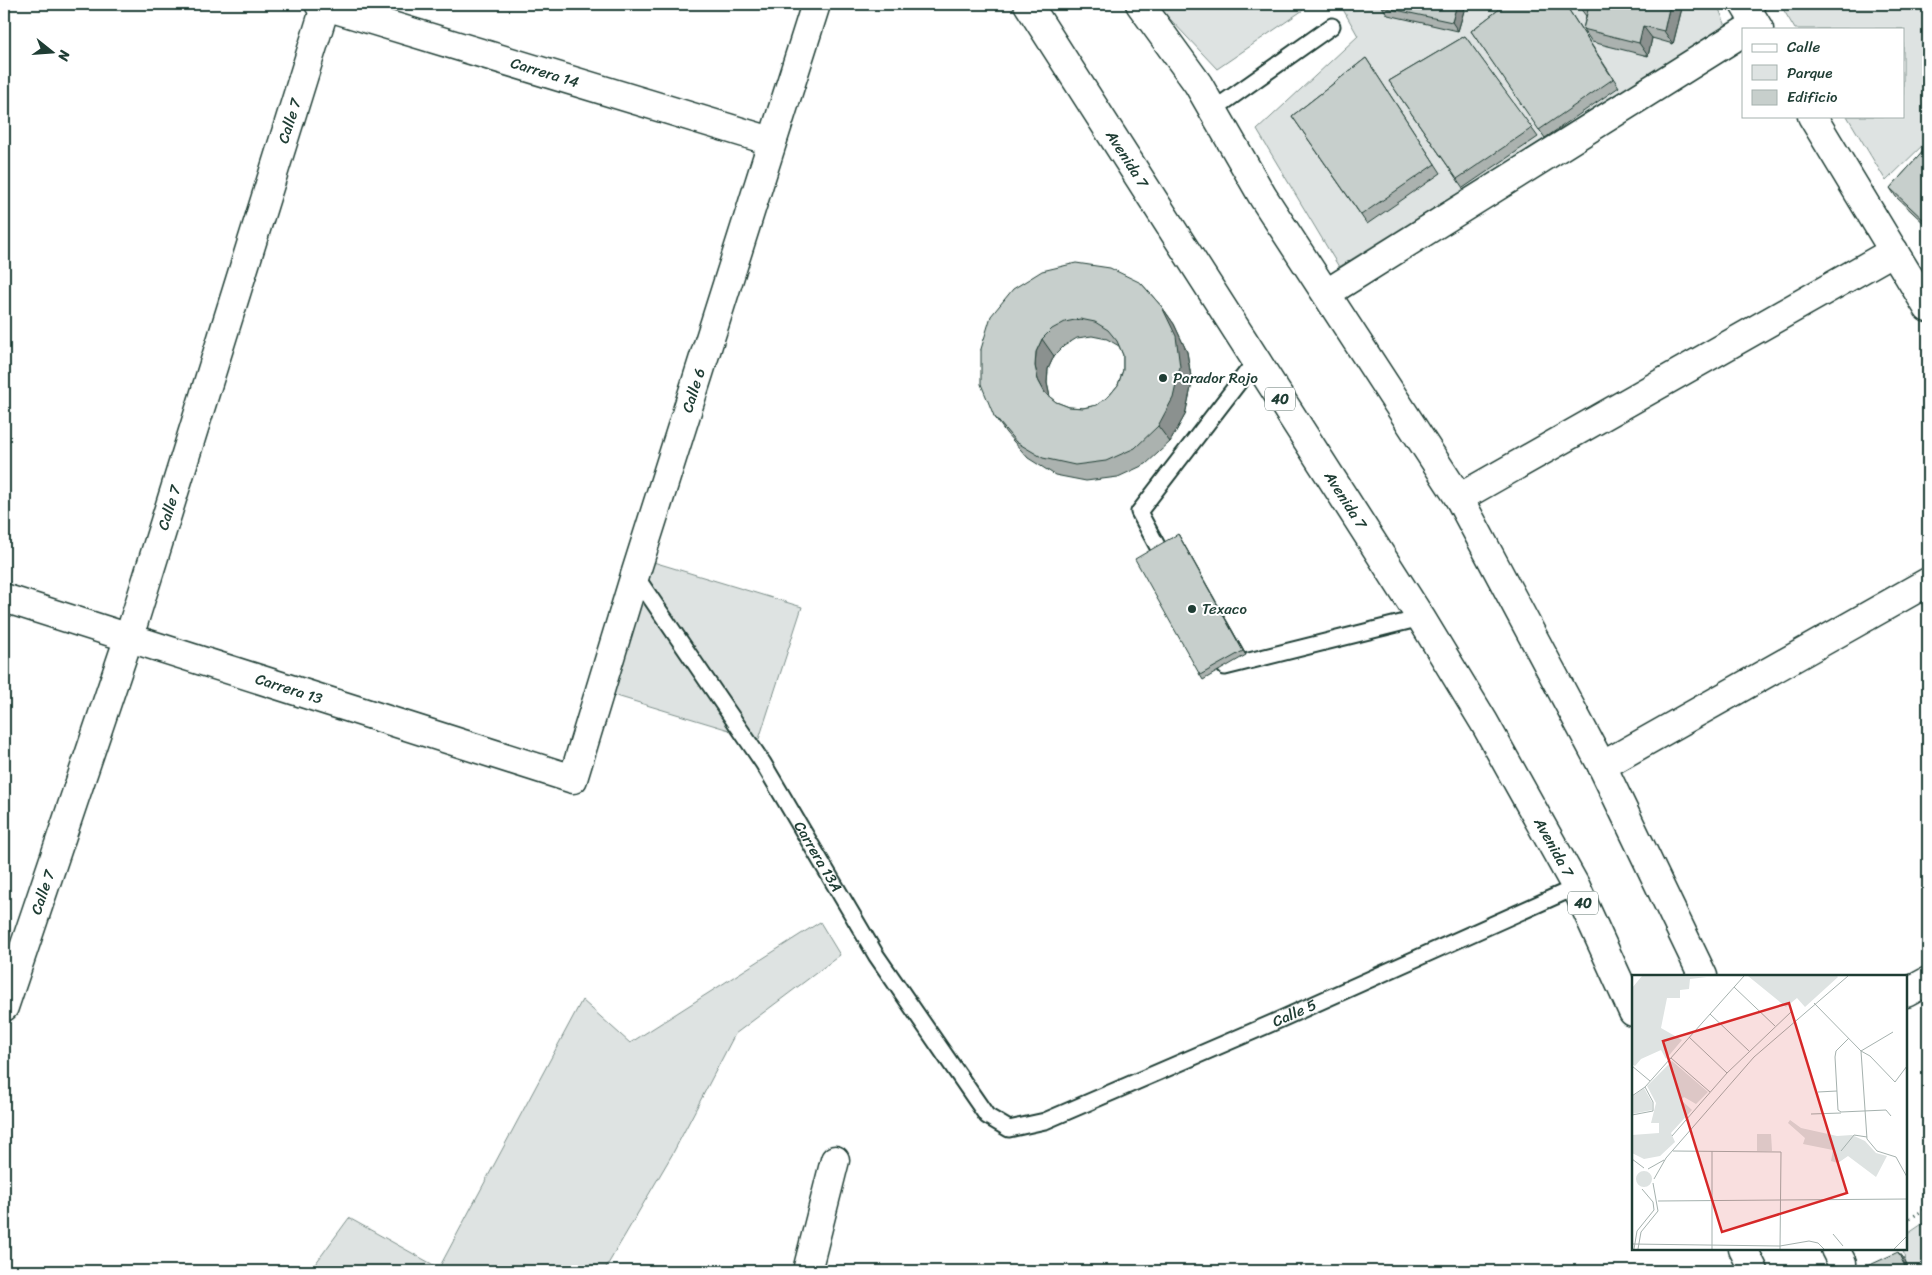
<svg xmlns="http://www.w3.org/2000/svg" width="1932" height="1275" font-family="Sriracha,sans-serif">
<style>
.green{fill:#dee3e2;stroke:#7e908b}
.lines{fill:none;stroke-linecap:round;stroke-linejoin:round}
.lane-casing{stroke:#1f3d34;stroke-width:19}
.street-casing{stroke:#1f3d34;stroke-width:31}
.primary-casing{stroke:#1f3d34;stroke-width:31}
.path{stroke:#1f3d34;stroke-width:3;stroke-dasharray:1 4;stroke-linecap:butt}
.lane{stroke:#fff;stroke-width:15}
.street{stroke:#fff;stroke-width:28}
.primary{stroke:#fff;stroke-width:28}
.wall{fill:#abb2af;stroke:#1f3d34;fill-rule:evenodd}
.shaded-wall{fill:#8b918f;stroke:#1f3d34}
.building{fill:#c7cfcc;stroke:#1f3d34;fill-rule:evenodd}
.poi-dot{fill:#1f3d34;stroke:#fff;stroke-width:2}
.labels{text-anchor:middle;stroke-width:4;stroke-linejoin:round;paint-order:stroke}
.shield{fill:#fff;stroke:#627771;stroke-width:1}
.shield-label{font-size:14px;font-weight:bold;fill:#1f3d34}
.street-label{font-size:15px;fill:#1f3d34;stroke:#fff}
.poi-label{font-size:15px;fill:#1f3d34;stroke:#fff;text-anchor:start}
.inset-road{fill:none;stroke:#a5b1ae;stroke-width:1}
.view{fill:#d62828;fill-opacity:0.15;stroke:#d62828;stroke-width:2.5}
.inset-edge{fill:none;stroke:#1f3d34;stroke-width:2.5}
</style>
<rect width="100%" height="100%" fill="#fff"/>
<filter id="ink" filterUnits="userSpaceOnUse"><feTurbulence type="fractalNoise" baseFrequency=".02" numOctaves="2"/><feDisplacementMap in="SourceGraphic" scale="10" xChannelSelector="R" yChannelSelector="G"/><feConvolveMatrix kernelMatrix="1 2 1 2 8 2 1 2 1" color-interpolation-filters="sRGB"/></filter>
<g filter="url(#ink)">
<g class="green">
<polygon points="1156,4 1312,4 1217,69"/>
<polygon points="1340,4 1717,4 1726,26 1339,267 1257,130 1358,36"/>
<polygon points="1780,4 1928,4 1928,140 1886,181 1847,116 1903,116 1903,29 1795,29"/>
<polygon points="650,561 802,607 759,739 610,694"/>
<polygon points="820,922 840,955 735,1034 673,1153 604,1271 310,1271 349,1218 439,1268 582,1000 630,1043"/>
<polygon points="1928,1220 1928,1271 1909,1271 1905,1261 1903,1249 1906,1249 1906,1235"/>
</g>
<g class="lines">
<defs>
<g id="lane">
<polyline points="1213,110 1332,26"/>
<polyline points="1160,551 1139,512 1256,360"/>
<path id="s1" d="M 635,575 L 763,763 L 876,955 L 987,1116 L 1009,1129 L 1045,1121 L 1270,1024 L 1576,887"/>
<polyline points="1225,667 1421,618"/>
</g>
<g id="street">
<path id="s2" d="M 319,4 L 771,141"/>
<polyline points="1140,4 1198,84 1263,197 1459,498 1602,766 1703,976"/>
<polyline points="1744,4 1759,29"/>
<polyline points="1812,116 1928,308"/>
<polyline points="1327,293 1743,32"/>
<polyline points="1459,498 1894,251"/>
<path id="s3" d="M 4,598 L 573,779 L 635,575 L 816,4"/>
<polyline points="1602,766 1928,582"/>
<polyline points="1906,993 1928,981"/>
<path id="s4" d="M 4,1007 L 129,637 L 326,4"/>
<polyline points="1835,1249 1842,1263"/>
<polyline points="807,1271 835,1160"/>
</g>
<g id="primary">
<path id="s5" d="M 1028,4 L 1421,618 L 1484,722 L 1576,887 L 1633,1012"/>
<polyline points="1743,1249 1754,1271"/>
</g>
</defs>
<use href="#lane" class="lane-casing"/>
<use href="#street" class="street-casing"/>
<use href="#primary" class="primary-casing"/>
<polyline class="path" points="1906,1221 1928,1207"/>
<use href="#lane" class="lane"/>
<use href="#street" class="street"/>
<use href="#primary" class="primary"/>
</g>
<g class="wall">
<polygon points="1466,4 1458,31 1388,15 1382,7"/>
<polygon points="1506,4 1565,4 1619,87 1545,138 1471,31"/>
<polygon points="1577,4 1683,4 1673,44 1652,38 1648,56 1592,42 1583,29 1586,16"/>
<polygon points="1465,36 1538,137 1463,188 1389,81"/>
<polygon points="1366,58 1441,173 1367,224 1292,116"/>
<polygon points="1928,146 1928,227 1896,197 1890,188"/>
<path d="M 1141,283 L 1162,307 L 1174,324 L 1187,352 L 1192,383 L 1185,415 L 1170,442 L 1146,464 L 1118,477 L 1086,481 L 1055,475 L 1028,458 L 1006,433 L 994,416 L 981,349 ZM 1092,336 L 1107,339 L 1119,346 L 1123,355 L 1123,370 L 1118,385 L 1109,396 L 1097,405 L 1083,408 L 1069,407 L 1056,402 L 1050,397 L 1047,383 L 1048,369 L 1054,356 L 1064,346 L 1077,338 Z"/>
<polygon points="1178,534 1246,655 1203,680 1200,675"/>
</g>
<g class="shaded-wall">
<polygon points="1457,4 1466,4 1458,31 1452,22"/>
<polygon points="1670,4 1683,4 1673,44 1664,31"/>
<polygon points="1643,26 1652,38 1648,56 1639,43"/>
<polygon points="1162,307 1174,324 1187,352 1192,383 1185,415 1170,442 1158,426"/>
<polygon points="1042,339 1054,356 1048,369 1047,383 1050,397 1045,393 1038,380 1035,366 1036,352"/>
<polygon points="1178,534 1181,539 1246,655 1243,651"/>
<polygon points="1898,1252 1905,1261 1909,1271 1907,1271"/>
</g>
<g class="building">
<polygon points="1383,4 1457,4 1452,22 1382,7"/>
<polygon points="1506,4 1565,4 1613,79 1539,130 1471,31"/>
<polygon points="1580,4 1670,4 1664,31 1643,26 1639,43 1583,29 1589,6"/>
<polygon points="1465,36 1532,128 1457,179 1389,81"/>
<polygon points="1366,58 1435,164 1361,215 1292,116"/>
<polygon points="1928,146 1928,224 1890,188"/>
<path d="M 1076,263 L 1110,268 L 1141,283 L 1162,307 L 1176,336 L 1180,367 L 1173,398 L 1158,426 L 1135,448 L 1106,461 L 1075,465 L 1043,458 L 1016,442 L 994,416 L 981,384 L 981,349 L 991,316 L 1013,289 L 1042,271 ZM 1080,319 L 1095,322 L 1108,330 L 1117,341 L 1123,355 L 1123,370 L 1118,385 L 1109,396 L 1097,405 L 1083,408 L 1069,407 L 1056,402 L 1045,393 L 1038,380 L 1035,366 L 1036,352 L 1042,339 L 1052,329 L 1065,322 Z"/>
<polygon points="1178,534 1243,651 1200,675 1135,559"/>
<polygon points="1898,1252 1907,1271 1857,1271"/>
</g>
</g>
<g class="poi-dot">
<circle cx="1163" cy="378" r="5"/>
<circle cx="1192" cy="609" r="5"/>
</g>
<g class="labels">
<g class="shield">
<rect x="1265" y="387.5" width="30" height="23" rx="4"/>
<rect x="1568" y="891.5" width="30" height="23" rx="4"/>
</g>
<g class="shield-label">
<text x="1280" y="404">40</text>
<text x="1583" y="908">40</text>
</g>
<g class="street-label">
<text dy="5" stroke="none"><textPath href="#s2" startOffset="236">Carrera 14</textPath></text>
<text dy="5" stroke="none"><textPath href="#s4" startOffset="931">Calle 7</textPath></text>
<text dy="5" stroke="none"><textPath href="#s5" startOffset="184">Avenida 7</textPath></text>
<text dy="5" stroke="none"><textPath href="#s3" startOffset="1004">Calle 6</textPath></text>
<text dy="5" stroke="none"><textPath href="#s5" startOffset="589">Avenida 7</textPath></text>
<text dy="5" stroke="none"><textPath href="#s4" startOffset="526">Calle 7</textPath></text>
<text dy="5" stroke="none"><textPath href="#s3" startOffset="299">Carrera 13</textPath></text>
<text dy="5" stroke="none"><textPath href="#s5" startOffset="994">Avenida 7</textPath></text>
<text dy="5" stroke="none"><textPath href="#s1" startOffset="336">Carrera 13A</textPath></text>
<text dy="5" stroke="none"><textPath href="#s4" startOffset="121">Calle 7</textPath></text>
<text dy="5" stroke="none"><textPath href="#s1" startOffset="980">Calle 5</textPath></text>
</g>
<g class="poi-label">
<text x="1173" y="383">Parador Rojo</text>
<text x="1202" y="614">Texaco</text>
</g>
</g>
<g transform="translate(1632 975)">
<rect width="275" height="275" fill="#fff"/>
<path d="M 10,1 L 75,2 L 58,4 L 57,14 L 48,15 L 48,23 L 35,23 L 29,53 L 50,65 L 34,84 L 29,75 L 9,84 L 3,91 L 0,89 L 0,13 ZM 116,1 L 205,1 L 206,2 L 173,32 L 165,23 L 154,32 ZM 40,86 L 76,117 L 64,129 L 52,122 L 49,125 L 60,135 L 39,158 L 43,167 L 28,181 L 12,184 L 0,178 L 0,160 L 27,158 L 27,148 L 19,148 L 24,128 L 15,111 ZM 12,113 L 20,127 L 20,135 L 0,139 L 0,122 ZM 158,145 L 169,153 L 205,161 L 220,160 L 233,166 L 244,178 L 255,181 L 244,202 L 216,181 L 206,188 L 199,186 L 201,175 L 171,169 L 173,163 L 156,148 ZM 125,159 L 139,159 L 140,176 L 125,176 ZM4 204a8 8 0 1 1 16 0a8 8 0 1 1-16 0Z" fill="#dee3e2"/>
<path class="inset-road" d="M 102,12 L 143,51M 182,28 L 229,76 L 235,164 L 245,176 L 264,182 L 275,202M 78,39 L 117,76M 57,62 L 95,98M 217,63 L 204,76 L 203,82 L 206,135 L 209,137 L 254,135 L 259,141M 229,76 L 238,81 L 263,107 L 275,91M 229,76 L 261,57M 39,83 L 78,117M 0,91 L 18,106M 186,117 L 205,116M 0,121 L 13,112 L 112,1M 179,139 L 209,138M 0,140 L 21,136 L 21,127 L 13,112M 40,161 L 95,98 L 159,37M 41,176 L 149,177 L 148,274M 80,176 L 80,274M 209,176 L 222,160 L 235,162M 0,184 L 12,193M 16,194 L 32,185M 22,204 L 34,183 L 122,82 L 216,1M 26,226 L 275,224M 201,259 L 211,271M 0,269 L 148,271 L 177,266 L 186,268 L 192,274M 2,274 L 5,256 L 22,235 L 21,227 L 10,214M 6,274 L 9,257 L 26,236 L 21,208M 262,274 L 275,261"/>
<path class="view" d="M 157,28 L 215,218 L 90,257 L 31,66 Z"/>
<rect width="275" height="275" class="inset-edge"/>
</g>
<rect width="1932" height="1275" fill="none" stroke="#fff" stroke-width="20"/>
<rect x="10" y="10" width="1912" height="1255" fill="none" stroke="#1f3d34" stroke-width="2" filter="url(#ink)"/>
<rect x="1742" y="28" width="162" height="90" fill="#ffffff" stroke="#a5b1ae"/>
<rect x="1752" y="44" width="25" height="8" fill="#ffffff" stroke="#a5b1ae"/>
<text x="1787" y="52" font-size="15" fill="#1f3d34">Calle</text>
<rect x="1752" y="65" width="25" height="15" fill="#dee3e2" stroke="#a5b1ae"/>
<text x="1787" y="78" font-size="15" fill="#1f3d34">Parque</text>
<rect x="1752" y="90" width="25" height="15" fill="#c7cfcc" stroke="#a5b1ae"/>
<text x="1787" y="102" font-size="15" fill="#1f3d34">Edificio</text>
<g transform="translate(52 52) rotate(107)" stroke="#ffffff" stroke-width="4" paint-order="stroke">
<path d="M0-4L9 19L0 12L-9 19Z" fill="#1f3d34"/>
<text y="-8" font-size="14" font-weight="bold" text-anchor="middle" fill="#1f3d34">N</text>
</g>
</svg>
